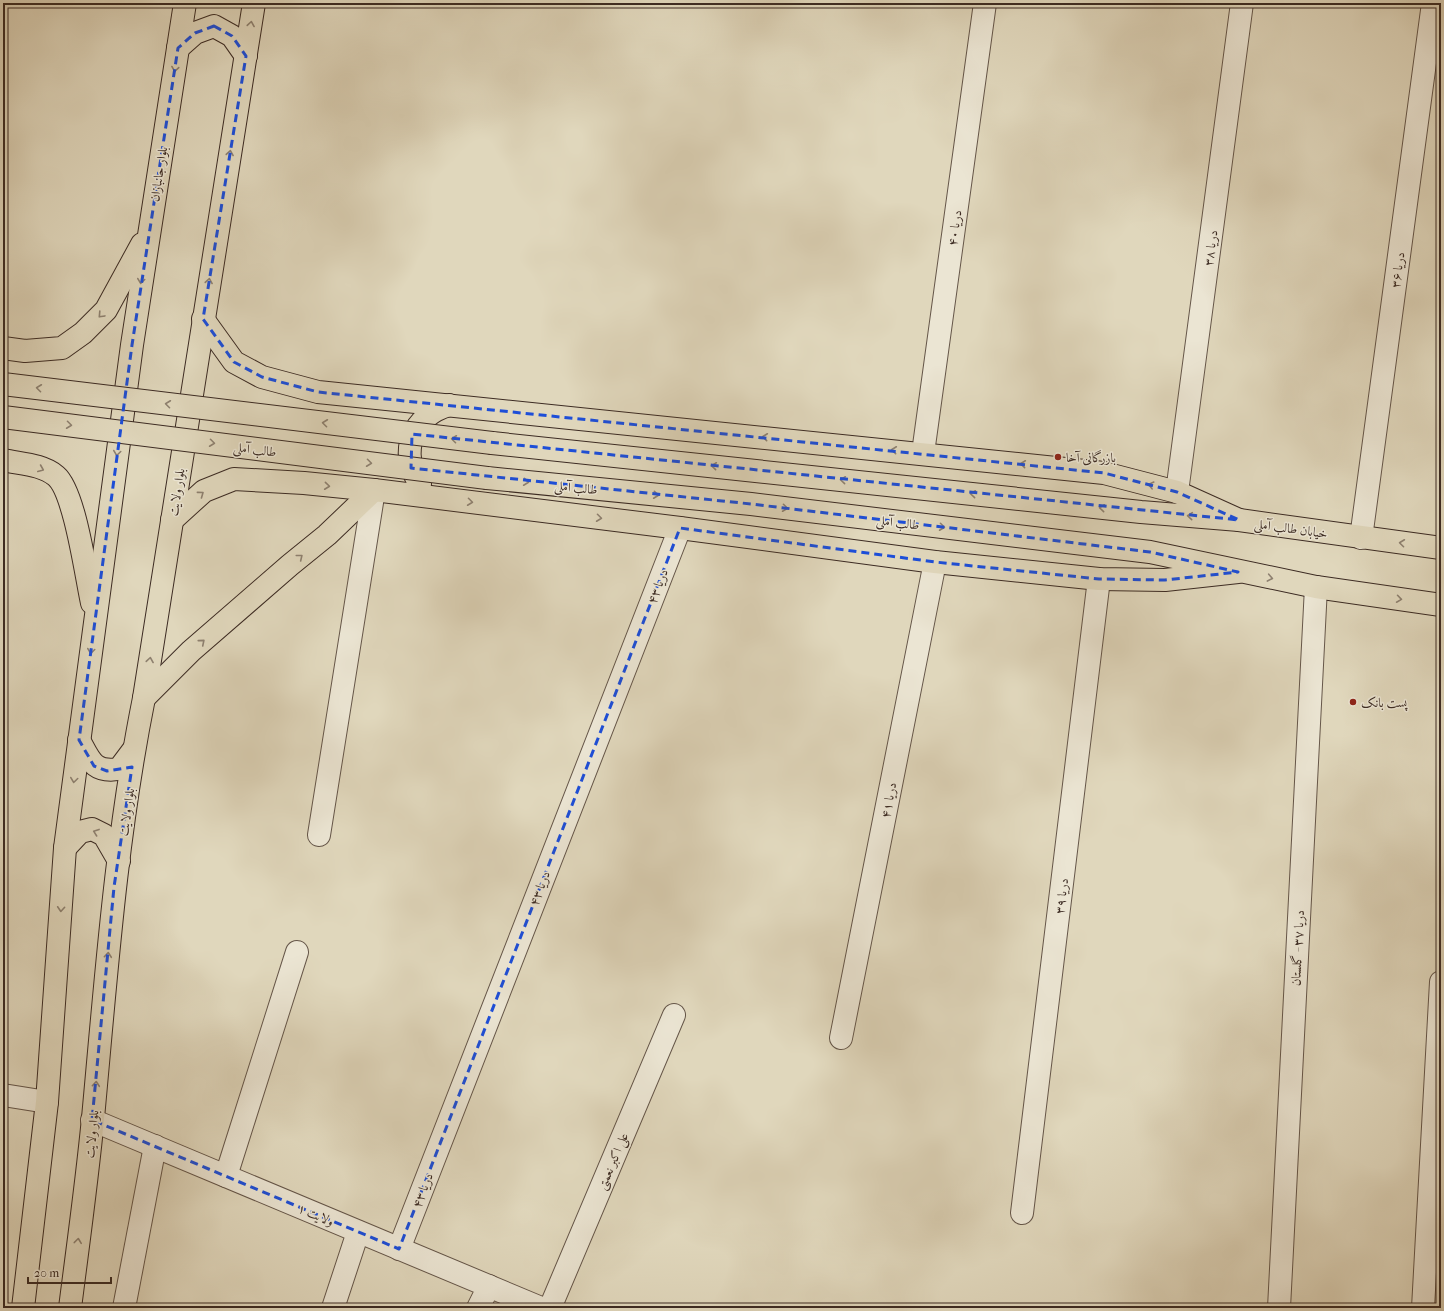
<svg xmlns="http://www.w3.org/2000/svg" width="1444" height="1311" font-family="'IM FELL French Canon',Amiri,serif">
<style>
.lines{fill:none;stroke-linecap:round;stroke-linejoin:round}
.minor-casing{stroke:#655649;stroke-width:24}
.major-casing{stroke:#3c2b23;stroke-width:24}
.minor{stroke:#ebe5d3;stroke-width:22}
.major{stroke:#e0d7bc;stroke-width:22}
.major-bridge-casing{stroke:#3c2b23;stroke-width:24;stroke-linecap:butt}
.major-bridge{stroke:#e0d7bc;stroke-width:22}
.oneway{stroke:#8e8170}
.marked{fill:none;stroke:#1d4ed8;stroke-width:3;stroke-dasharray:8 5;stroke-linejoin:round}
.poi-dot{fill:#8f2418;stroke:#ebe5d3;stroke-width:1.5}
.labels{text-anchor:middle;stroke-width:3;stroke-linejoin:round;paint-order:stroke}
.street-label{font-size:13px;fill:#3c2b23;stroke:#ebe5d3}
.poi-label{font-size:13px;fill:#3c2b23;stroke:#ebe5d3;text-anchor:start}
</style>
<rect width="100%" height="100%" fill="#e0d7bc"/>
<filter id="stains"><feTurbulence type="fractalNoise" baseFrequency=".005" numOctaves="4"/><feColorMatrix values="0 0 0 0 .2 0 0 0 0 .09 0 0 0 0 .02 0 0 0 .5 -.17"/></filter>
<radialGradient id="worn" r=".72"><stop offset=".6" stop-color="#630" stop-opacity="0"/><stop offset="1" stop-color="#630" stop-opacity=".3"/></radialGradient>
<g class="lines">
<defs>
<g id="minor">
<polyline points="923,453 985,3"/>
<polyline points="1177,492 1242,3"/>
<polyline points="1361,538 1433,3"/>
<polyline points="319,835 374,490"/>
<polyline points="841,1038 935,562"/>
<polyline points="3,1095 47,1102"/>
<polyline points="92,1120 541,1308"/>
<polyline points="226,1176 297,952"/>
<polyline points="1022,1213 1099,579"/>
<polyline points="399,1249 680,528"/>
<polyline points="124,1308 155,1146"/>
<polyline points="333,1308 358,1232"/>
<polyline points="478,1308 489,1286"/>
<polyline points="550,1308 674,1015"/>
<polyline points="1279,1308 1316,587"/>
<polyline points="1423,1308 1441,982"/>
</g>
<g id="major">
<polyline points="178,48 195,33 214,26 232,36 246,56"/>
<polyline points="203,319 234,362 262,377 318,392 1104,473 1177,492 1239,520"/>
<polyline points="3,348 25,351 62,348 83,333 106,310 142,244"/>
<polyline points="492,443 1141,512 1239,520 1441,548"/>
<path d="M 3,460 C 20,464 42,464 56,476 C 75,492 86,576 92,603"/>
<polyline points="487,478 751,504 1150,552 1316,587 1441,605"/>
<path d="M 420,484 C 398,451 413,416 449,405"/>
<polyline points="172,520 204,491 234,479 304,483 374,490 680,528 935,562 1099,579 1165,580 1238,572"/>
<polyline points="144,698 191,651 290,565 327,535 374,490"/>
<path d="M 79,740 C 90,760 93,773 119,769 L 134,749"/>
<polyline points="65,848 80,832 92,829 104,835 119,861"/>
<polyline points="23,1308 47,1102 65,848 132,345 185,3"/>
<path d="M 70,1308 C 78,1245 87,1181 93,1118 C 106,978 116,837 144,698 L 254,3"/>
</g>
</defs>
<use href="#minor" class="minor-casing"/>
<use href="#major" class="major-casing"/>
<use href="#minor" class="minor"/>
<use href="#major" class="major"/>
<defs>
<g id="major-bridge">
<polyline points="3,384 492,443"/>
<polyline points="3,417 487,478"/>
</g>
</defs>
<use href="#major-bridge" class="major-bridge-casing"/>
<use href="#major-bridge" class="major-bridge"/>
</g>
<defs><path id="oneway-chevron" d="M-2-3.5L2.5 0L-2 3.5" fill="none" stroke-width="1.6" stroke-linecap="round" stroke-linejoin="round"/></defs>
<g class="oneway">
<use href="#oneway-chevron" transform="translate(251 24) rotate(-81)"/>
<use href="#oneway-chevron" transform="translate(175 69) rotate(99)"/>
<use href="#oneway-chevron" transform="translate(230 153) rotate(-81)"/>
<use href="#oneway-chevron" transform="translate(141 281) rotate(98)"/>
<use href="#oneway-chevron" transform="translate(209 281) rotate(-81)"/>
<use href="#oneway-chevron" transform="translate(101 315) rotate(133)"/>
<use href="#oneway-chevron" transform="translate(39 388) rotate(-173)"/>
<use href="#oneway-chevron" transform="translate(168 404) rotate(-173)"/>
<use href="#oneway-chevron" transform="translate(325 423) rotate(-173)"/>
<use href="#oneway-chevron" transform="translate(69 425) rotate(7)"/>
<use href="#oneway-chevron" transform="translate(765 437) rotate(-174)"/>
<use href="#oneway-chevron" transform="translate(454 439) rotate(-173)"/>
<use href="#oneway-chevron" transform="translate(212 443) rotate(7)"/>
<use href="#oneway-chevron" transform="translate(894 450) rotate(-174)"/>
<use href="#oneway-chevron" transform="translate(117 453) rotate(98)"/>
<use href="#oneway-chevron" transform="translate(369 463) rotate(7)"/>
<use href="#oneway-chevron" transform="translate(1023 464) rotate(-174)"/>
<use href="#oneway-chevron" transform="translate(714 466) rotate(-174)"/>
<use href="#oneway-chevron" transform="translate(41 469) rotate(23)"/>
<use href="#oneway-chevron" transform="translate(843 480) rotate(-174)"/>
<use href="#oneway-chevron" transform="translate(526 482) rotate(6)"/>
<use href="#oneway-chevron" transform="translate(1151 485) rotate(-166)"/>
<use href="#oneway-chevron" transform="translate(327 486) rotate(6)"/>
<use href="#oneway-chevron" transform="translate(201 494) rotate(-36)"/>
<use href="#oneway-chevron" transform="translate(973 494) rotate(-174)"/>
<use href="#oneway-chevron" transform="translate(656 495) rotate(6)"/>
<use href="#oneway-chevron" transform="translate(470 502) rotate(7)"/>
<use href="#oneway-chevron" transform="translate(785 508) rotate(7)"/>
<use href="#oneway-chevron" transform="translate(1102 508) rotate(-174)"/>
<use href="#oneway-chevron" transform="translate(1190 516) rotate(-175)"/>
<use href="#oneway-chevron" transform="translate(599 518) rotate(7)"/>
<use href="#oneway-chevron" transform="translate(942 527) rotate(7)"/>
<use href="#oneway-chevron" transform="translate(1402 543) rotate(-173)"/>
<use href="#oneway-chevron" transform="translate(300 557) rotate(-39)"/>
<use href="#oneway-chevron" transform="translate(1270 578) rotate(11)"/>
<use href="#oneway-chevron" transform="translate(1399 599) rotate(8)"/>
<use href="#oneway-chevron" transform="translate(202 642) rotate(-40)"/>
<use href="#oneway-chevron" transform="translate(91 651) rotate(98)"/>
<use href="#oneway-chevron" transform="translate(150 660) rotate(-81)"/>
<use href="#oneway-chevron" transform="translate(74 780) rotate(98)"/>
<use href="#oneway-chevron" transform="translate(96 832) rotate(-160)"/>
<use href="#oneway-chevron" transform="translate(61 909) rotate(94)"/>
<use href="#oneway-chevron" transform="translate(108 955) rotate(-85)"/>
<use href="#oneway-chevron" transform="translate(96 1084) rotate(-85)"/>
<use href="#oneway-chevron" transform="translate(78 1241) rotate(-83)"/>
</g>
<path class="marked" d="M 214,26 L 232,36 L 246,56 L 203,319 L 234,362 L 262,377 L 318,392 L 1104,473 L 1177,492 L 1239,520 L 412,434 L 411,468 L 751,504 L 1150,552 L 1238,572 L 1165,580 L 1099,579 L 935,562 L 680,528 L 399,1249 L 92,1120 L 114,887 L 132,767 L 107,771 L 94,766 L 79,740 L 132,345 L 178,48 L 195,33 Z"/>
<g class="poi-dot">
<circle cx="1058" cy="457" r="4"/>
<circle cx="1353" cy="702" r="4"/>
</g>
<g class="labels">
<g class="street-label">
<text transform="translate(158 174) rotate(-81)" y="5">بلوار جانبازان</text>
<text transform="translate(954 228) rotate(-82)" y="5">دریا ۴۰</text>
<text transform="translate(1210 248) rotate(-82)" y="5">دریا ۳۸</text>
<text transform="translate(1397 270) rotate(-82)" y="5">دریا ۳۶</text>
<text transform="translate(255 449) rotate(7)" y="5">طالب آملی</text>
<text transform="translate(576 487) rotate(6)" y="5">طالب آملی</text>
<text transform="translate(176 492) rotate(-81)" y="5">بلوار ولایت</text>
<text transform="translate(898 522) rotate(7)" y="5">طالب آملی</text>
<text transform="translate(1291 528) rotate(8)" y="5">خیابان طالب آملی</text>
<text transform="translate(657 586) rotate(-69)" y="5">دریا ۴۳</text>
<text transform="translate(888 800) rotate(-79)" y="5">دریا ۴۱</text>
<text transform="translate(126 812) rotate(-82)" y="5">بلوار ولایت</text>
<text transform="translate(539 888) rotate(-69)" y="5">دریا ۴۳</text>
<text transform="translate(1061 896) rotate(-83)" y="5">دریا ۳۹</text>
<text transform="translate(1297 948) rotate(-87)" y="5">دریا ۳۷ - گلستان</text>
<text transform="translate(91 1134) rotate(-84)" y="5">بلوار ولایت</text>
<text transform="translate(612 1161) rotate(-67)" y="5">علی اکبر نعمتی</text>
<text transform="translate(422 1190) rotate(-69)" y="5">دریا ۴۳</text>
<text transform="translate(316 1214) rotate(23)" y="5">ولایت ۱</text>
</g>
<g class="poi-label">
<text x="1066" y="462">بازرگانی آخا</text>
<text x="1361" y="707">پست بانک</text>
</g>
</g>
<rect width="1444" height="1311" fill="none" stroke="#e0d7bc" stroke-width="16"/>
<rect x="4" y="4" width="1436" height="1303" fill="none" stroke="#3c2b23" stroke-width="2"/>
<rect x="8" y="8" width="1428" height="1295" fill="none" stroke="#3c2b23"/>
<path d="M28 1277v6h83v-6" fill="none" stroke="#3c2b23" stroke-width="2"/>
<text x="34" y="1277" font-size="12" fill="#3c2b23" stroke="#ebe5d3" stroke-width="3" paint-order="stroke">20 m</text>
<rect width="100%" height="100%" filter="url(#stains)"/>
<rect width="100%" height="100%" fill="url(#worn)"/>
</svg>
